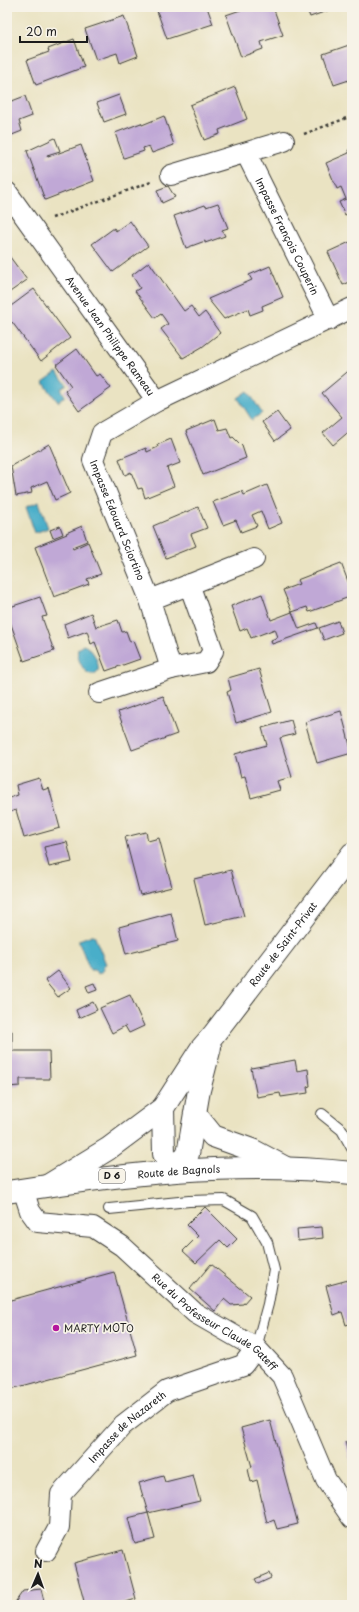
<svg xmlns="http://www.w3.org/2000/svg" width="359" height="1612" font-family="'Playpen Sans',sans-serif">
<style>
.water{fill:#4aaec9;stroke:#336572}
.building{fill:#c0a8d6}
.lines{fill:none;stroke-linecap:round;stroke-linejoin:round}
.service-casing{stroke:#3b3a35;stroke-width:12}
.minor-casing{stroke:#3b3a35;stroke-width:22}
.tertiary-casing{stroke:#3b3a35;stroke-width:24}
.primary-casing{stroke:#3b3a35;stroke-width:24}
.path{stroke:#3b3a35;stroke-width:2.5;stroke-dasharray:3 3;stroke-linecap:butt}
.service{stroke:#fff;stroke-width:10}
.minor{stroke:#fff;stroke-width:20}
.tertiary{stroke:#fff;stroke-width:22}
.primary{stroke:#fff;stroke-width:22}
.poi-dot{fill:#b5179e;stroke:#f7f3e8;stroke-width:1.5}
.labels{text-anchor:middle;stroke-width:3.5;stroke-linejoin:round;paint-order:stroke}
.shield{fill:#f7f3e8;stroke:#5e5c59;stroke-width:1}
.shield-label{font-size:9px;font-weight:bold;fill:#1c1c1c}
.street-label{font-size:10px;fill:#1c1c1c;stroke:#f7f3e8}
.poi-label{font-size:10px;fill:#1c1c1c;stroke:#f7f3e8;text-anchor:start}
</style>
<rect width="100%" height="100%" fill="#f7f3e8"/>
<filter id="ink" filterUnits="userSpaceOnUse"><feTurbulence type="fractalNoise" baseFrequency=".025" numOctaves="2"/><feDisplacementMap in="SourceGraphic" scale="8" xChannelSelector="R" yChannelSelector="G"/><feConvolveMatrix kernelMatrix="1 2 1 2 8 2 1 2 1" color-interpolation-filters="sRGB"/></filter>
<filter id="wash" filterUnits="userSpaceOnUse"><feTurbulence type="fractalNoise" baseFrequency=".012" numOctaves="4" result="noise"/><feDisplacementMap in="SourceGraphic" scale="16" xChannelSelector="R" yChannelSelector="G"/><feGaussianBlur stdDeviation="0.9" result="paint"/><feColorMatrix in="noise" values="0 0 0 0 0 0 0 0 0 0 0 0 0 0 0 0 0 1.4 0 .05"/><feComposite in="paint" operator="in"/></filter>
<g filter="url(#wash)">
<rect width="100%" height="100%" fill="#eae3c2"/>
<g class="water">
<polygon points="57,372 67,385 61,389 65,396 58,402 43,382"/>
<polygon points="248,391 262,413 252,420 238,398"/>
<polygon points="39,502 48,528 35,533 26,507"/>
<path d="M 83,645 C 92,647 100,663 98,671 C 87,683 75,657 78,649 Z"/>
<polygon points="92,935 94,935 106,964 103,966 104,970 98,974 94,970 90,970 79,942 79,940"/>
</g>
<g id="blocks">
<g class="building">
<polygon points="168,7 207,7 213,24 167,39 157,11"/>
<polygon points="249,7 257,7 257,8 273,7 283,35 261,42 263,49 241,57 226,15"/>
<polygon points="306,7 338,7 310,17"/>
<polygon points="124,16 138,56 120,63 117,53 96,60 85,29"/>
<polygon points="74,39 84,67 36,85 27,60 49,52 48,49"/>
<polygon points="352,44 352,79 334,85 323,54"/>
<polygon points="7,87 12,101 25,96 32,116 19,121 22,131 7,137"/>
<polygon points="235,87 247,119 219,130 220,134 204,140 190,105"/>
<polygon points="119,95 126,114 104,122 97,103"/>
<polygon points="164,116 174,145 152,153 149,146 143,148 144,151 124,158 115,133 141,123 142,125"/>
<polygon points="55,138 60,151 47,155 48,157 81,145 94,181 45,200 27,151"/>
<polygon points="352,149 352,212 345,215 339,202 346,199 341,187 337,189 326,163 349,153 348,150"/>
<polygon points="168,186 175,197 162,203 157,190"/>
<polygon points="218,203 228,228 222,230 225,236 205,243 205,241 186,248 174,216 205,205 206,207"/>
<polygon points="130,221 148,246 113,272 92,244 114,228 116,231"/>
<polygon points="352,241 352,281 343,285 328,252"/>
<polygon points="7,253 27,280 7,294"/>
<polygon points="149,262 184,311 191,306 199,317 205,312 220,333 202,347 183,358 161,329 168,324 164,318 161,314 155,318 135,291 140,288 132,275"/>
<polygon points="270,266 283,297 262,306 263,310 250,315 248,309 224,319 208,299 252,280 249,275"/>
<polygon points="34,289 70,338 41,361 12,322 7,326 7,309"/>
<polygon points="77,349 96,376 100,374 111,388 79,411 65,391 71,386 56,365"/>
<polygon points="352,368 352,429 333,445 323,433 342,417 322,393"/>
<polygon points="277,412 290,430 275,441 262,422"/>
<polygon points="215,419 219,430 227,428 231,438 233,437 242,446 246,458 203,475 186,431"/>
<polygon points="171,439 180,463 167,468 174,486 145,498 142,488 138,489 131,472 125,475 119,459 146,448 147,452 158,447 157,445"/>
<polygon points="49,444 70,493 55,500 47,481 31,488 32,493 16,496 11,466"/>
<polygon points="267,485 282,523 268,529 261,511 252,515 257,526 241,532 236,520 223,525 213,502 242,491 244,495"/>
<polygon points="198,507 207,528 191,534 196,546 166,558 153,526"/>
<polygon points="60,526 63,534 53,538 50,530"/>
<polygon points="82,526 87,541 72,547 73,549 88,542 101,574 87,579 89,584 54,597 35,547 67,534 66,533"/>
<polygon points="341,563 352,592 352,596 309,612 307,607 292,612 299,629 316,623 318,628 272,644 271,640 278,637 275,629 251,638 247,628 240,631 231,606 262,594 271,620 292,612 283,590 299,584 297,580"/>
<polygon points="40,597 47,616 42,617 54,651 24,661 7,613 7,608"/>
<polygon points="91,613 96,627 118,620 122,632 126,631 130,642 133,641 140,659 106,671 95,642 91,644 87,631 68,638 64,624"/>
<polygon points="338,621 342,633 324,640 319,628"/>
<polygon points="259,669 272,712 236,723 227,692 231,690 228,678"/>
<polygon points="163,696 177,734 132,750 118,712"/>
<polygon points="341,711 352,753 317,763 305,722"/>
<polygon points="291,720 295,734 280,738 292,777 277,781 280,790 251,798 245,776 241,777 235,754 267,745 262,728"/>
<polygon points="39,778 43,790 49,788 60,828 24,838 16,810 7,813 7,799 18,795 16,785"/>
<polygon points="146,832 148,841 159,838 172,887 140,895 125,837"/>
<polygon points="67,842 72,862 49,867 44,847"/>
<polygon points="231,870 244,916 205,925 194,879"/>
<polygon points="171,913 178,941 126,954 119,927"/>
<polygon points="58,971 71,988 58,997 45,981"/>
<polygon points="94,983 97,990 89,993 86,986"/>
<polygon points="130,995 144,1026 129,1033 125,1026 112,1033 100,1008"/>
<polygon points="93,1002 97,1010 79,1018 76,1010"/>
<polygon points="7,1031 12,1031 12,1051 49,1051 50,1079 20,1079 20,1086 7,1087"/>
<polygon points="295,1060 297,1071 308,1069 310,1086 307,1087 308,1093 281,1097 280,1093 257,1097 251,1068"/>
<polygon points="205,1207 237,1239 228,1248 220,1240 196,1263 183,1251 198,1236 187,1225"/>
<polygon points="322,1227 323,1238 298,1241 297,1229"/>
<polygon points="211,1264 250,1296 243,1304 231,1305 224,1299 215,1311 190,1289"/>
<polygon points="114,1272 137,1355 7,1390 7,1301"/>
<polygon points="352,1279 352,1323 346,1325 342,1312 334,1315 326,1286"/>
<polygon points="270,1420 298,1524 277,1529 274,1520 267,1523 257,1480 251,1482 248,1469 252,1467 241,1428"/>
<polygon points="352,1440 352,1466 345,1442"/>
<polygon points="193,1475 200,1501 148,1513 155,1539 135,1544 128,1518 148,1513 139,1483 163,1476 165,1482"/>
<polygon points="123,1550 136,1599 116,1605 85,1605 74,1563"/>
<polygon points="269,1573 271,1578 258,1584 255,1579"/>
<polygon points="41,1589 45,1605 14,1604 23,1591"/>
</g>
</g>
</g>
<g filter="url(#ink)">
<use href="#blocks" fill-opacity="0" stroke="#3b3a35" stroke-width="1"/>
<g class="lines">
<defs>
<g id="service">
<polyline points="322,1114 342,1130 352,1148"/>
<polyline points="109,1209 189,1201 224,1200 252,1216 267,1242 274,1270 268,1304 256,1348"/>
</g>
<g id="minor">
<path id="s1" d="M 246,153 L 329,320"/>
<polyline points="171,175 284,141"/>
<path id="s2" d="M 7,192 L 157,401 L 352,308"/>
<path id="s3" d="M 157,401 L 102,433 L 93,460 L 150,600 L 254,559"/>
<polyline points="150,600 171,669 206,662 213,651 189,584"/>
<polyline points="99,693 171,669"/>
<path id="s4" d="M 23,1189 L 30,1211 L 38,1222 L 93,1227 L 122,1246 L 195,1313 L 256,1348 L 282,1376 L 326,1480 L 352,1518"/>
<path id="s5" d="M 46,1551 L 59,1527 L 61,1494 L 123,1425 L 167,1391 L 243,1365 L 256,1348"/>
</g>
<g id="tertiary">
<polyline points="163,1108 164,1154 175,1170 188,1154 199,1090 210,1047"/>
<polyline points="196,1115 213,1136 252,1150 284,1167"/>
<path id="s6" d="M 49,1185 L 108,1149 L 163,1108 L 201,1049 L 214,1034 L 352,854"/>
</g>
<g id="primary">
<path id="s7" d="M 7,1192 C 121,1174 237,1160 352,1173"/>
</g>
</defs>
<use href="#service" class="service-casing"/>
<use href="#minor" class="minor-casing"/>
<use href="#tertiary" class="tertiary-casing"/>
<use href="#primary" class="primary-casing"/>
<g class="path">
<polyline points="304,134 352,116"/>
<polyline points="52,218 151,182"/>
</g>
<use href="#service" class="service"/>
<use href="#minor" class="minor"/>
<use href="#tertiary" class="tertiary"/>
<use href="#primary" class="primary"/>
</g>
</g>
<circle class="poi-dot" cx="56" cy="1328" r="4"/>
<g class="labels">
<rect class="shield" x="99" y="1169" width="26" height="14" rx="3"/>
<g class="shield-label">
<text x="112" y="1179">D 6</text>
</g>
<g class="street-label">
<text dy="4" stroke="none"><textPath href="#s1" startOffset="93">Impasse François Couperin</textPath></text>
<text dy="4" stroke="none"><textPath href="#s2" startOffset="177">Avenue Jean Philippe Rameau</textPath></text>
<text dy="4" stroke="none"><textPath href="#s3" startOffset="157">Impasse Edouard Sciortino</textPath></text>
<text dy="4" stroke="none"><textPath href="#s6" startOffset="341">Route de Saint-Privat</textPath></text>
<text dy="4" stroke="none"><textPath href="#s7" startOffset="173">Route de Bagnols</textPath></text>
<text dy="4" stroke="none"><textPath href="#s4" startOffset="247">Rue du Professeur Claude Gateff</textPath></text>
<text dy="4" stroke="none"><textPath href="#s5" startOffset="155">Impasse de Nazareth</textPath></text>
</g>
<g class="poi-label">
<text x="64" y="1332">MARTY MOTO</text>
</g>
</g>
<rect width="359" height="1612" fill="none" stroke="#f7f3e8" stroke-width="24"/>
<g transform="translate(38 1574) rotate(2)" stroke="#f7f3e8" stroke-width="3" paint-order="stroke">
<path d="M0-3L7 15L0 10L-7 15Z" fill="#1c1c1c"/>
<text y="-6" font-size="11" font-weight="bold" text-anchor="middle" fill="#1c1c1c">N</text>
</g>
<path d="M20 36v6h67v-6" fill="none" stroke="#1c1c1c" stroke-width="2"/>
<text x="26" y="36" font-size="12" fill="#1c1c1c" stroke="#f7f3e8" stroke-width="3" paint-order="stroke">20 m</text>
</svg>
